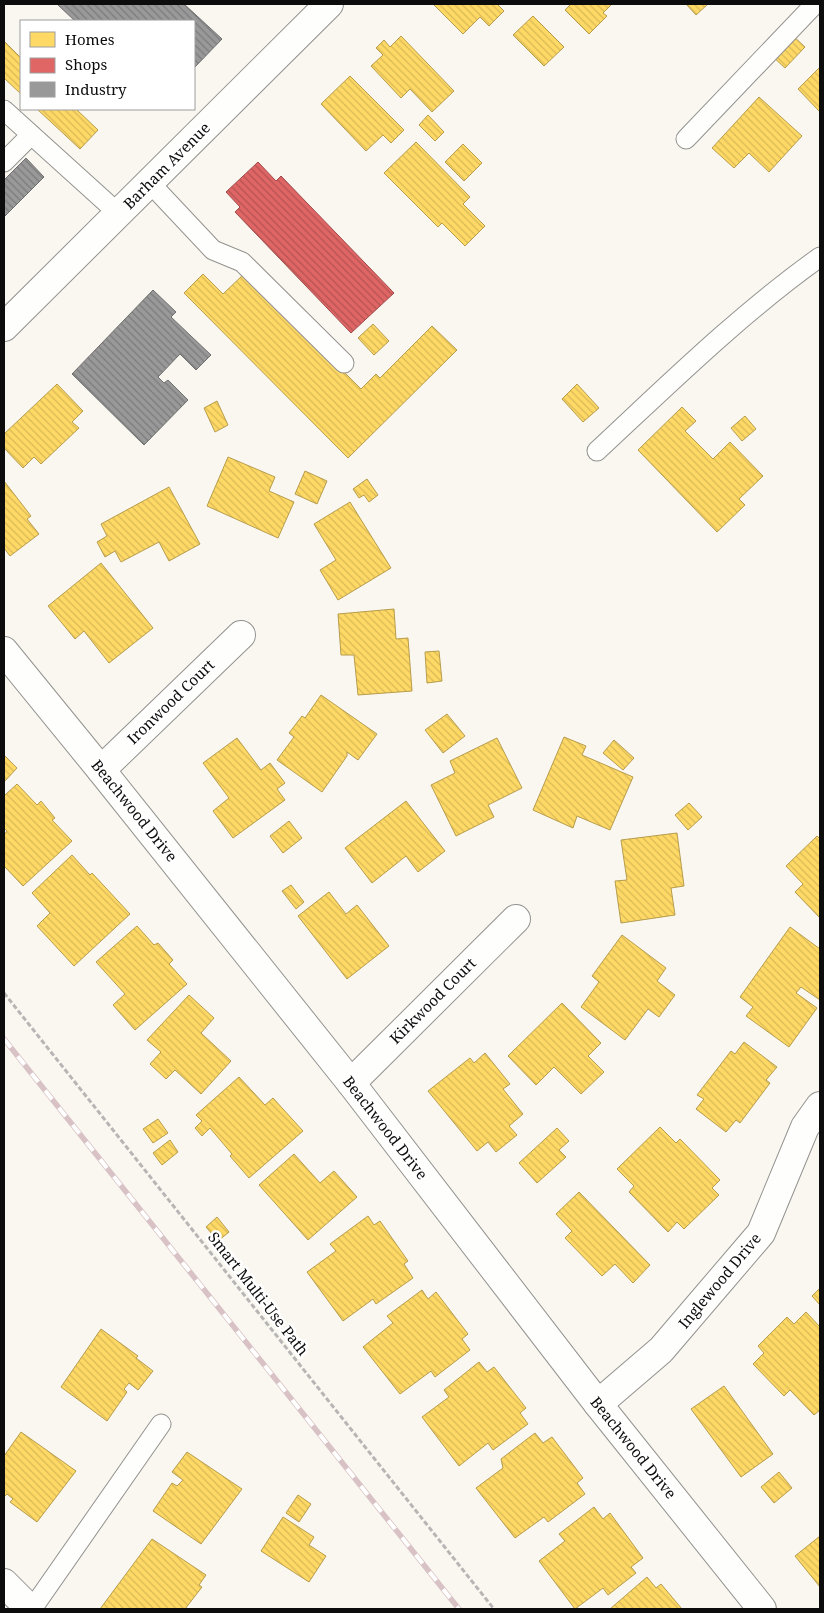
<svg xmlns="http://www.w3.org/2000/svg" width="824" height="1613" font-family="'Noto Serif',serif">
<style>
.homes{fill:url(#homes-back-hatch);stroke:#b69c4b}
.shops{fill:url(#shops-back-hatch);stroke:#a04b4b}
.industry{fill:url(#industry-back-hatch);stroke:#6f6f6f}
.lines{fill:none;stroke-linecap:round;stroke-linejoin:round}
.service-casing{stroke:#93928f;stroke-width:21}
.minor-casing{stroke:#93928f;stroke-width:30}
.path{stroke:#b7b6b5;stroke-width:3;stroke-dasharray:5 2.5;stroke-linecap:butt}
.service{stroke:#fefefd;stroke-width:19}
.minor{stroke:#fefefd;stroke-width:28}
.rail-casing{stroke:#d8c2c5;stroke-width:5.5}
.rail{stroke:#fff;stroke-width:4;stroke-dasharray:11;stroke-linecap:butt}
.labels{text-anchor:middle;stroke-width:5;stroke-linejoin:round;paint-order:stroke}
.street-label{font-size:15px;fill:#0c0c0c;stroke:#fff}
</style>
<defs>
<pattern id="homes-back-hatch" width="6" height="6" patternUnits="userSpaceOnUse" patternTransform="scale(1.25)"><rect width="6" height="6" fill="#ffd966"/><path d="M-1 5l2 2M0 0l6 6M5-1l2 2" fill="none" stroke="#d9b957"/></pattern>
<pattern id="shops-back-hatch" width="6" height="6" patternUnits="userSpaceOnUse" patternTransform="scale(1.25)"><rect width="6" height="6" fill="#e06666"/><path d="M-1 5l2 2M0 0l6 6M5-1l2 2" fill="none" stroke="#b45252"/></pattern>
<pattern id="industry-back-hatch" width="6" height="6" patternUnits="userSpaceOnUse" patternTransform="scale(1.25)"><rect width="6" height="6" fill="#999"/><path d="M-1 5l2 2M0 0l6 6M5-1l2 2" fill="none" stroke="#7b7b7b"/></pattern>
</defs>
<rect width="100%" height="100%" fill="#faf7f0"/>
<g class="homes">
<polygon points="433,4 497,4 504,11 489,26 480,17 463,34"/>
<polygon points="571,4 612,4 603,13 607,16 589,34 565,10"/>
<polygon points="686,4 708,4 696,15"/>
<polygon points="533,16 564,47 544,66 513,35"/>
<polygon points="791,34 805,47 785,68 771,55"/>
<polygon points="401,36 454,91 432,112 410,89 401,98 371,66 383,55 376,48 384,40 390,47"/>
<polygon points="4,41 21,58 21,94 4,78"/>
<polygon points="820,67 820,112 798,89"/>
<polygon points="350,76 404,130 391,143 383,135 366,151 321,104"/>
<polygon points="759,97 802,136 769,172 749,153 734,168 712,148"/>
<polygon points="37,109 76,109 98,130 80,149"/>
<polygon points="428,115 444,132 435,141 419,125"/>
<polygon points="416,142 470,197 463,204 485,226 465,246 442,223 438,227 384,173"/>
<polygon points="463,144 482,163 464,181 445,162"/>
<polygon points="245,273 361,389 376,374 380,378 432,326 457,350 348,458 184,293 203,274 223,294"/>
<polygon points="373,324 389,341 374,355 358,338"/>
<polygon points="57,384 83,411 72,422 79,428 41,464 34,457 23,468 4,448 4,434"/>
<polygon points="577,384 599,408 583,422 562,399"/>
<polygon points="217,401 228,425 215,432 204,408"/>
<polygon points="682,407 696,421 685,431 713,459 730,442 763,476 739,499 745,505 717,532 638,450"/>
<polygon points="745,416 756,429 742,441 731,428"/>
<polygon points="228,457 275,477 269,491 294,502 278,538 207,506"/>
<polygon points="305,471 327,481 317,504 295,494"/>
<polygon points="367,479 378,495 369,502 364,495 359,498 353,489"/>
<polygon points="4,481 31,516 27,519 39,534 10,556 4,548"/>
<polygon points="169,487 200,544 169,561 159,542 121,562 115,551 105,557 97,542 107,536 101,524"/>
<polygon points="350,502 391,568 338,600 320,570 336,560 314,524"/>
<polygon points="101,563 153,628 109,663 84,631 75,639 48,606"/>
<polygon points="394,609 396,639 408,638 412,691 358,695 354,655 341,655 338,614"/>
<polygon points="439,651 442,681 427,683 425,652"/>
<polygon points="321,695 377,734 358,760 347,752 347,756 322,792 277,760 294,737 289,733 302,716 305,718"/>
<polygon points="447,714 465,736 443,753 425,730"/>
<polygon points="564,737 586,746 582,755 633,777 610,830 577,816 573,828 533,810"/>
<polygon points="237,738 261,770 270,763 285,783 277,789 285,800 233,838 213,811 229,798 203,763"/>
<polygon points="497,738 522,788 488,805 494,817 456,836 431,785 455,773 450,761"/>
<polygon points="614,740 634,758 623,770 603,753"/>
<polygon points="4,755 17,768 4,782"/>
<polygon points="17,784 37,805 41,801 55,818 52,820 72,841 23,886 4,866 4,835 7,831 4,828 4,796"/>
<polygon points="406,801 445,851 418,872 406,856 372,883 345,848"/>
<polygon points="689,803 702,817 688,830 675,815"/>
<polygon points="289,821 302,838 283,853 270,836"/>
<polygon points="677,833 684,886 671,888 675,915 621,923 615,881 627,880 621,840"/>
<polygon points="817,836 820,839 820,918 795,892 803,884 786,866"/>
<polygon points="72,855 90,875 92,873 130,914 74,966 37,926 50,913 32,893"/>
<polygon points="291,885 304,902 296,909 282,891"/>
<polygon points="329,892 346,914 357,905 389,946 347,979 298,916"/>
<polygon points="137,926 154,945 158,943 173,960 169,964 187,984 135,1030 113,1005 125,994 96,962"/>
<polygon points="790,927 820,949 820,1000 801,987 796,993 817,1008 789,1047 746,1016 753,1007 740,997"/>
<polygon points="622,935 666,968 657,981 675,995 659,1017 648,1009 625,1040 581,1007 599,982 592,976"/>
<polygon points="189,995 214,1018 201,1033 231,1061 201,1094 175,1070 166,1079 150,1064 161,1052 147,1040"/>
<polygon points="562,1003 601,1043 588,1056 604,1072 581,1094 554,1067 536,1085 508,1056"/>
<polygon points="744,1042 777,1067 766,1080 770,1083 740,1123 736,1120 726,1132 696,1109 704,1099 697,1095 731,1051 735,1054"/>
<polygon points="485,1053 510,1084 503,1089 523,1114 509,1126 517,1135 496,1152 488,1142 477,1151 428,1091 470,1058 474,1063"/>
<polygon points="239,1077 265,1105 273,1098 303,1131 249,1178 230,1156 232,1154 210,1128 202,1136 195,1128 202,1121 196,1115"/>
<polygon points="158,1119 168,1133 153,1143 143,1129"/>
<polygon points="660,1127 676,1143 680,1139 720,1180 712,1188 719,1195 684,1229 677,1222 668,1232 629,1192 634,1186 617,1169"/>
<polygon points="557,1128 569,1141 559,1150 566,1157 537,1183 519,1163"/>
<polygon points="170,1140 178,1152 162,1165 153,1153"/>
<polygon points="294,1154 320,1183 334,1171 357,1197 308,1240 259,1185"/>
<polygon points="579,1192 650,1265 633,1283 615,1264 602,1276 565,1238 572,1231 556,1214"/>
<polygon points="368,1216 374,1225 380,1221 408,1261 404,1264 413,1278 376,1304 373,1299 343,1321 307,1272 336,1251 330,1244"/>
<polygon points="217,1217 229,1232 218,1241 206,1227"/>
<polygon points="820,1288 820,1305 812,1296"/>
<polygon points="422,1290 428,1299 436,1292 468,1334 462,1339 470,1350 435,1377 431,1371 400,1394 363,1347 393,1323 387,1316"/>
<polygon points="806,1312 820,1327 820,1410 814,1415 790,1390 784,1396 753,1364 764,1353 758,1346 787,1317 794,1324"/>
<polygon points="101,1329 138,1356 136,1358 153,1371 138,1390 129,1383 124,1389 127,1392 107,1421 61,1387"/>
<polygon points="479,1362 487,1372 494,1367 526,1408 520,1413 528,1424 493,1450 488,1443 459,1466 422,1417 449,1397 444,1390"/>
<polygon points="724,1386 773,1454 741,1477 691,1409"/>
<polygon points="21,1432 76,1471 37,1522 10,1502 13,1499 7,1494 4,1497 4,1456"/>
<polygon points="535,1433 543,1443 552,1437 583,1478 577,1483 585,1494 548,1522 544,1517 515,1538 476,1488 503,1468 501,1459"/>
<polygon points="187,1452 242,1489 201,1544 153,1511 172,1483 177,1486 183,1480 172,1472"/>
<polygon points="779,1472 792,1488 774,1503 761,1487"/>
<polygon points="298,1495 311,1504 299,1522 286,1513"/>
<polygon points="594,1507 603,1519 610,1513 643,1558 631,1567 636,1573 608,1595 603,1588 575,1609 539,1561 565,1541 559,1534"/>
<polygon points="283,1517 314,1537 309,1545 326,1556 309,1582 261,1551"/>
<polygon points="820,1536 820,1587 795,1556"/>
<polygon points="152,1539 206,1575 199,1585 202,1587 185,1609 100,1609"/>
<polygon points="647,1577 656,1588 661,1584 682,1609 610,1609"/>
</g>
<polygon class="shops" points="258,162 276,181 281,176 394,293 351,333 235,212 240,207 226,192"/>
<g class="industry">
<polygon points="57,4 184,4 222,39 194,68 194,21 75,21"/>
<polygon points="26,158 44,177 4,217 4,180"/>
<polygon points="153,290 176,312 171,317 211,355 196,370 180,354 158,377 164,383 168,380 188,400 144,445 72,374"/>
</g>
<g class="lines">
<defs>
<g id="service">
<polyline points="4,110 119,214"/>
<polyline points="686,139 815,4"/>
<polyline points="4,162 31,135"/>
<polyline points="150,183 213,250 242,262 344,363"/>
<path d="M 597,451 C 669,384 740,314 820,257"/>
<polyline points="32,1609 161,1424"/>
</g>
<g id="minor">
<polyline points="4,327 329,4"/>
<polyline points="4,651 101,770 351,1083 598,1404 762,1609"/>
<polyline points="101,770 241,635"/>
<polyline points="351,1083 516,919"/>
<polyline points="598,1404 661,1350 761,1233 805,1127 820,1106"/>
<polyline points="4,1583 30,1609"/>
</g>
</defs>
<use href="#service" class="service-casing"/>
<use href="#minor" class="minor-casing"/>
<polyline class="path" points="4,993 494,1609"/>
<use href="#service" class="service"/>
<use href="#minor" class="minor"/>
<defs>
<polyline id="rail" points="4,1039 459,1609"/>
</defs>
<use href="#rail" class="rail-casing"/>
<use href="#rail" class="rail"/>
</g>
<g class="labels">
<g class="street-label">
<text transform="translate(167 166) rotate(-45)" y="5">Barham Avenue</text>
<text transform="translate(171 702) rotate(-44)" y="5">Ironwood Court</text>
<text transform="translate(134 811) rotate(51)" y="5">Beachwood Drive</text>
<text transform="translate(433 1001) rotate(-45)" y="5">Kirkwood Court</text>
<text transform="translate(385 1128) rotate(52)" y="5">Beachwood Drive</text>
<text transform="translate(720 1281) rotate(-50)" y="5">Inglewood Drive</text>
<text transform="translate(258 1294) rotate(52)" y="5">Smart Multi-Use Path</text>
<text transform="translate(633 1448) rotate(51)" y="5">Beachwood Drive</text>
</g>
</g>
<rect width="824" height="1613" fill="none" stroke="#0c0c0c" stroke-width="10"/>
<rect x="20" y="20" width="175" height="90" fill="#ffffff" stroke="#9e9e9e"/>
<rect x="30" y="32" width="25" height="15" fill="#ffd966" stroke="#9e9e9e"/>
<text x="65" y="45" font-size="15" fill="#0c0c0c">Homes</text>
<rect x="30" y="58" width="25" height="15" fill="#e06666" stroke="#9e9e9e"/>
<text x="65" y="70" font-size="15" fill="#0c0c0c">Shops</text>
<rect x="30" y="82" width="25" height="15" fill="#999999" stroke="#9e9e9e"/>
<text x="65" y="95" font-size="15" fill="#0c0c0c">Industry</text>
</svg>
